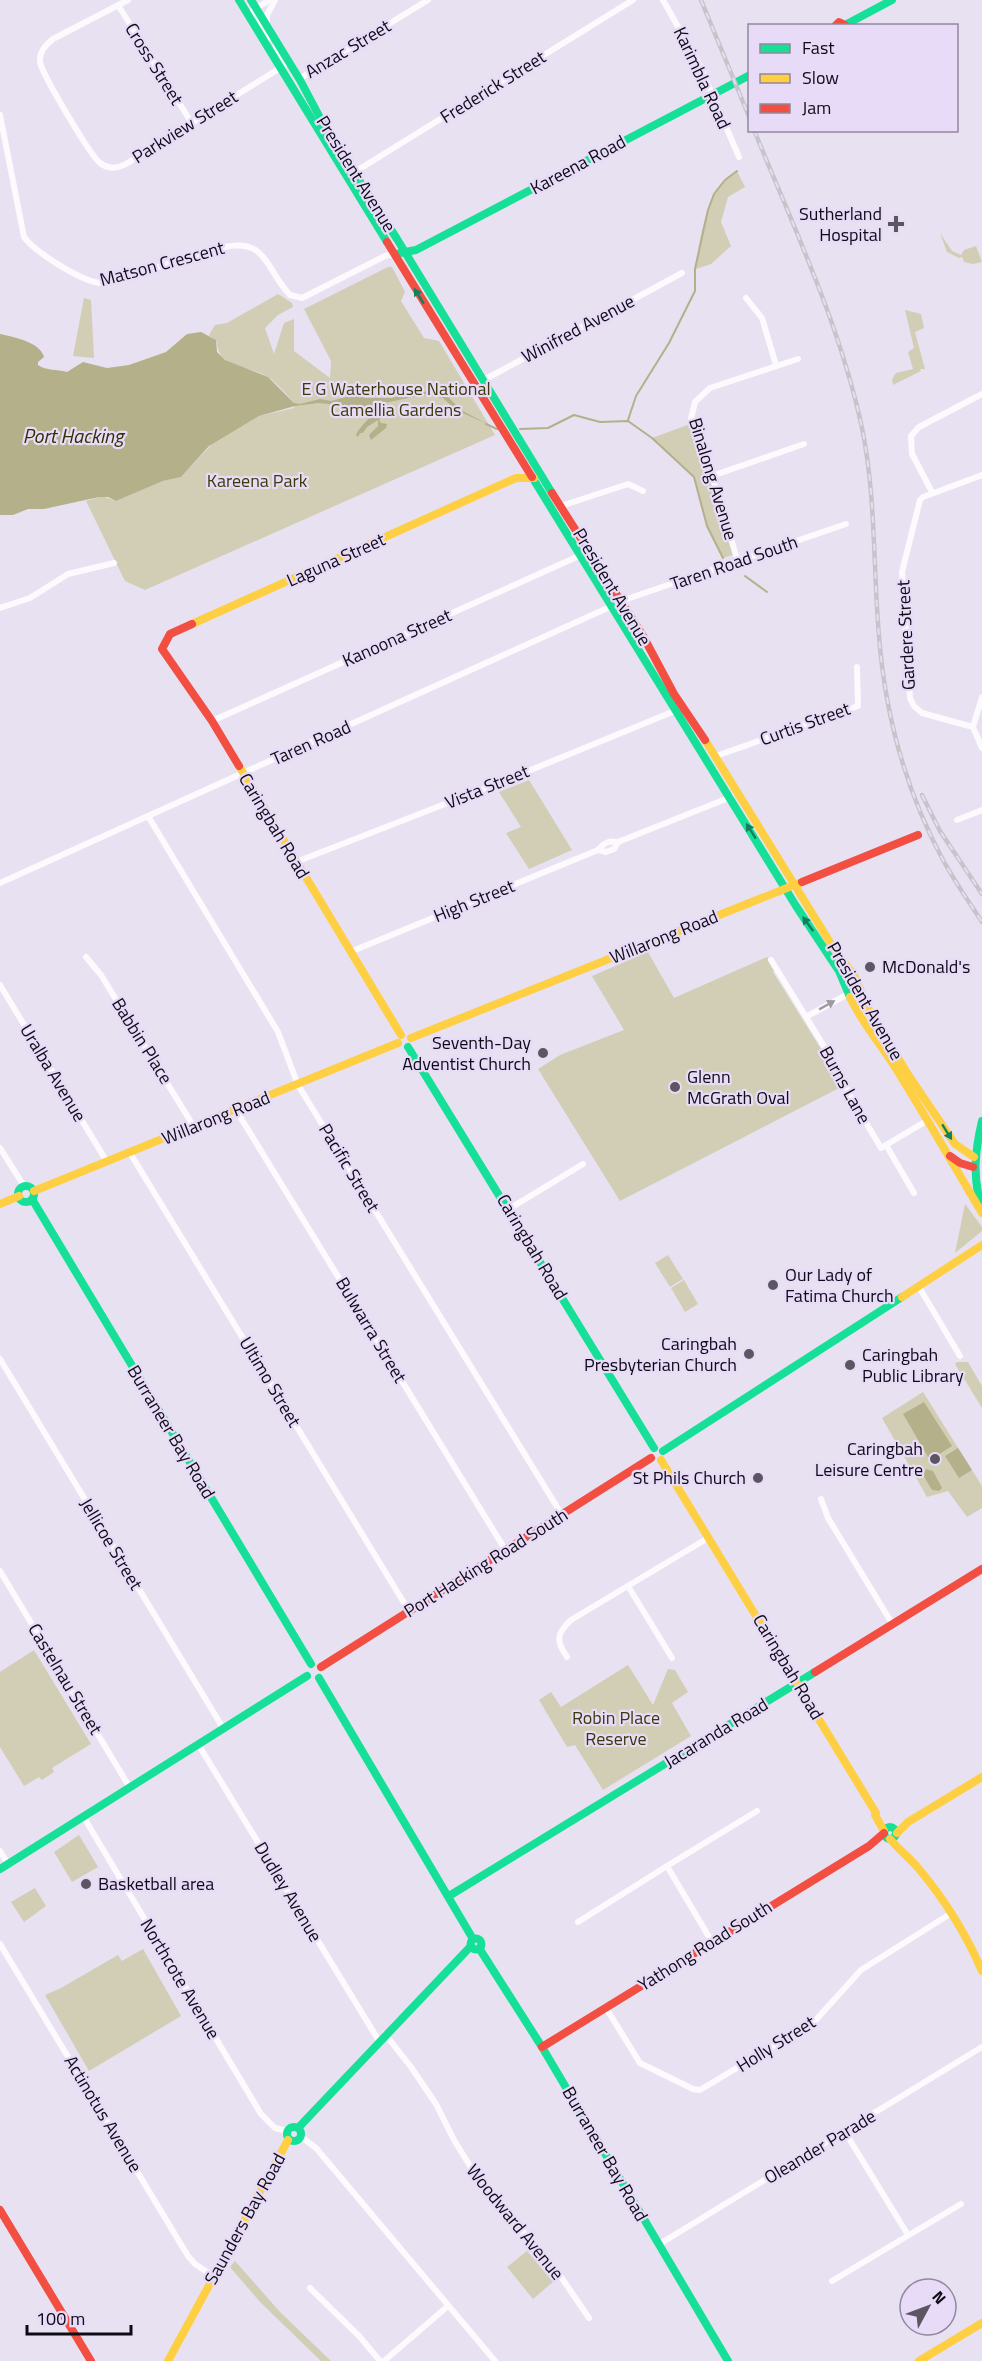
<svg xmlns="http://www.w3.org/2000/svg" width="982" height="2361" font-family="'Titillium Web',sans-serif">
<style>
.green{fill:#d1ceb5}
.water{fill:#b3b08a}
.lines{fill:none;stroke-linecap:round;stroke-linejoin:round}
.stream{stroke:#b3b08a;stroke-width:2}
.street{stroke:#fcfafd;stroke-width:6}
.fast{stroke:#16e098;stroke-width:8}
.slow{stroke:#ffcf43;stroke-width:8}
.jam{stroke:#f24e42;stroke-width:8}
.rail-casing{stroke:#c6c4c9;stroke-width:4.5}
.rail{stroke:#e7dbf8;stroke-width:2;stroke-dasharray:7;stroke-linecap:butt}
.oneway{fill:#13805d}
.oneway2{fill:#9d9aa0}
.poi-dot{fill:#5b5662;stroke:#e7dbf8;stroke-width:2}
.labels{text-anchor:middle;stroke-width:4.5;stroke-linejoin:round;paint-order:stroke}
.street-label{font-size:18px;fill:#0f0b15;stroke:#e7dbf8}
.poi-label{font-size:18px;fill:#0f0b15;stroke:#e7dbf8;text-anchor:end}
.park-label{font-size:18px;fill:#3b3907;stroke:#e7dbf8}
.water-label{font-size:20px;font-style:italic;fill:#312f00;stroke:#e7dbf8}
</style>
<rect width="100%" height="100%" fill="#e8e1f2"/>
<g class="green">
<path d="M 737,171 L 745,187 L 728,197 L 721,222 L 731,246 L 711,264 L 696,269 C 697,249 705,211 714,194 C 719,184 728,177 737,171 Z"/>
<polygon points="940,233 952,251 961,255 964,250 976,246 982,262 973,264 964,262 962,257 959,258 947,252"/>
<path d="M 388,267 L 392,267 L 405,292 L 401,301 L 424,338 L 439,341 L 495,435 L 145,590 L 125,581 L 86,501 L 102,496 L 116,501 L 163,481 L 181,477 L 213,443 L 259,416 L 294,408 L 295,404 C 287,395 278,384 268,377 C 249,365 218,370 217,342 L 209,335 L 215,325 L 227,323 L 278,294 L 292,303 L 293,307 L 278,315 L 265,328 L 274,354 L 284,323 L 294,319 L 294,351 L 330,378 L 331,361 L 304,309 Z"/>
<polygon points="84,298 91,300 94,358 73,356"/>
<polygon points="905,310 921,314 924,328 915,332 925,369 920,369 921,371 893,385 892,379 896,373 913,369 908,352 914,348"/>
<polygon points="693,423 736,554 723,558 707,526 694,477 652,438"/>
<polygon points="529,780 572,850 529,869 506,833 521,827 499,792"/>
<polygon points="648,952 674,998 767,957 774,970 773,972 831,1065 830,1066 841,1087 620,1201 538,1069 560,1055 624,1030 592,976"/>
<polygon points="965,1204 982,1227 982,1231 955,1253"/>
<polygon points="668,1255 683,1279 670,1287 655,1263"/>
<polygon points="684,1280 698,1304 685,1312 671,1288"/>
<polygon points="957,1362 968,1362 982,1386 982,1408 955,1364"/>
<polygon points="923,1392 982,1486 982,1508 967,1517 948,1491 927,1497 882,1418"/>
<polygon points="34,1650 91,1744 52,1768 54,1772 42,1780 39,1777 24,1786 0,1747 0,1672"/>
<polygon points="628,1665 653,1705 668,1669 675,1670 688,1692 672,1703 691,1736 603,1790 575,1745 567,1747 539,1700 551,1692 561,1707"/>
<polygon points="79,1835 98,1867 72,1882 54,1852"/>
<polygon points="35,1888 46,1906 24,1922 11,1902"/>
<polygon points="143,1949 181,2016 89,2071 45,1995 61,1988 118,1955 122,1961"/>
<polygon points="527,2251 553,2282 533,2299 507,2267"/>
<polygon points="235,2261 280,2312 331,2361 321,2361 260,2302 230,2267"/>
</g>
<g class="water">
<path d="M 201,332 L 216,340 L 217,352 L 225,360 L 268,377 L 294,403 L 300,404 L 320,399 L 331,401 L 354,395 L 365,398 L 392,398 L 418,391 L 441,393 L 446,395 L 461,410 L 487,424 L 456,410 L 443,398 L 426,394 L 371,406 L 375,412 L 385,410 L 388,412 L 379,420 L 381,423 L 387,424 L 386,428 L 371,440 L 369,435 L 378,426 L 378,420 L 367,427 L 363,433 L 360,433 L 358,437 L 356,435 C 361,424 370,420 373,411 L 369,406 L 346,410 L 341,405 L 318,403 L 295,406 L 259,416 L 209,446 L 181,477 L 163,481 L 116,501 L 108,497 L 99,497 L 44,509 L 28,509 L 13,515 L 0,515 L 0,334 C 14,337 40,342 44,357 L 38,362 L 38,365 C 47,371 56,369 67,372 L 83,362 L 107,368 L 129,365 L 166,352 L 187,334 Z"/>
<polygon points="924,1402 952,1446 930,1460 903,1414"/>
<polygon points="958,1448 972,1470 959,1478 945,1456"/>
<polygon points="926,1469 933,1471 942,1488 939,1491 932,1490 923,1475"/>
</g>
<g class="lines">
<g class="stream">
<polyline points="628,420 636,396 669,343 695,291 695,269 708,210 714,194 725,180 737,171"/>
<polyline points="486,424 497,429"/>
<polyline points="520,429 548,428 574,415 600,422 628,421 652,438 694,477 707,526 723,558"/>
<polyline points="745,576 767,592"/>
</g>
<g class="street">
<path d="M 128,0 L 53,39 C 45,45 39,52 40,62 C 42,74 90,155 100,163 C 108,169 117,169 126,164 L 285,65 L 276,49 L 276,42"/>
<polyline points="663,0 700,66 739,157"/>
<polyline points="118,5 191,122"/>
<polyline points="267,25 267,15 275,0"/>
<polyline points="267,45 267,37 253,15 253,10 270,0"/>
<polyline points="299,79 428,0"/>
<path d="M 0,115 L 24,237 C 35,252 86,285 104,283 L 225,247 C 267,238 266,270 290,295 L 302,298 L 385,256 L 394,254"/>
<polyline points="353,173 633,0"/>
<polyline points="746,298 762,318 776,365"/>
<polyline points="482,381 682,273"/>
<polyline points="712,476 804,444"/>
<polyline points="932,492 912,454 911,436 919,427 982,394"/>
<polyline points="561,506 628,484 643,491"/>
<polyline points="738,562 712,476 691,419 695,402 710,388 798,359"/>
<polyline points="621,601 846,524"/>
<polyline points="0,608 30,598 68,574 114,563"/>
<polyline points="982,697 973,727 982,748"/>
<polyline points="212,721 581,555"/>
<polyline points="973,727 922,713 914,706 910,698 902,572 920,500 923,497 982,475"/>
<polyline points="716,756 858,706 857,667"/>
<polyline points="148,816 278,1032 298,1085 562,1515"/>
<polyline points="957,820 982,810"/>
<polyline points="618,842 731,797"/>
<polyline points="296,862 504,781 677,710"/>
<polyline points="0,883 612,606"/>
<path d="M 350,952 L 598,850 C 604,843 609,840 618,842 L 614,849 L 606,852 L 598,850"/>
<polyline points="86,957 101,975 194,1127"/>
<polyline points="771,960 841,1074 848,1092 881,1148 928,1120"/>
<polyline points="0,985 107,1162"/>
<polyline points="806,1017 848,994"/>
<polyline points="236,1110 506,1551"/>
<polyline points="886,1145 914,1193"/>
<polyline points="0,1148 24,1186"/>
<polyline points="130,1153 409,1611"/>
<polyline points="509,1209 583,1164"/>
<polyline points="919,1287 960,1356"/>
<polyline points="0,1359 223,1728"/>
<polyline points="821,1499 828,1518 893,1625"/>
<polyline points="0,1571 130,1788"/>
<polyline points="628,1586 672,1658"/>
<path d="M 567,1657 C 556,1641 556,1634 571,1620 L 708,1538"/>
<polyline points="198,1744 379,2041"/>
<polyline points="83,1816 261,2114 275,2128 287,2131"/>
<polyline points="0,1851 8,1864"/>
<polyline points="578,1922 667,1866"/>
<polyline points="712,1942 667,1866 757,1811"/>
<polyline points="0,1944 188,2256 195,2264 213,2276"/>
<polyline points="606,2008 640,2063 693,2089 700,2090 814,2022 861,1970 950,1914"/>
<polyline points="385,2034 411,2067 436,2104 454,2140 478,2179 559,2274 589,2318"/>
<polyline points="845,2132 908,2235"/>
<polyline points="300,2136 316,2148 495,2361"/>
<polyline points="658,2245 982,2047"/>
<polyline points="832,2281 961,2204"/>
<polyline points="310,2288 359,2336 380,2361"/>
<polyline points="384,2361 448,2306"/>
</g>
<g class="fast">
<polyline points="239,0 387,242"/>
<polyline points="251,0 300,80 326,129 397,239 552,493"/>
<polyline points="845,25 892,0"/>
<polyline points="400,253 416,250 750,75"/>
<polyline points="532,477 796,906 839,971 850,997"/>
<polyline points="408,1047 654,1448"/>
<path d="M 982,1121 C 975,1151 972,1178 982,1208"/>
<circle cx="26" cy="1194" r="8"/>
<polyline points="32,1199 311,1664"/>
<polyline points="663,1451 902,1297"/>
<polyline points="319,1678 473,1939"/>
<circle cx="890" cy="1833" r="6"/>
<polyline points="0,1869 307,1676"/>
<polyline points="449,1896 815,1672"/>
<circle cx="476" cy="1944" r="5.5"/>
<polyline points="479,1948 542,2047 728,2361"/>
<polyline points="299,2127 471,1946"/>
<circle cx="294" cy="2134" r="7"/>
</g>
<g class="slow">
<polyline points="192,624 516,478 534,478"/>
<polyline points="705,740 836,952 854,975 870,1012 909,1076 955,1144 974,1157"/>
<polyline points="239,766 401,1035"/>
<path d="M 850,997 C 860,1020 881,1045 895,1067 C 925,1115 953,1164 982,1213"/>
<polyline points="411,1038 802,882"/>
<polyline points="34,1191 398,1043"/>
<polyline points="0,1204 19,1196"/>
<polyline points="902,1297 982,1245"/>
<polyline points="661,1460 876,1813 875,1815 884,1831"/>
<polyline points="897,1833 908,1822 982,1777"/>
<path d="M 890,1839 C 899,1850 910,1858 919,1869 C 945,1900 966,1934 982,1971"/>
<polyline points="168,2361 288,2140"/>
<polyline points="919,2361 982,2323"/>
</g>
<g class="jam">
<polyline points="835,26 839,22 845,25"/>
<polyline points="387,242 532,477"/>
<polyline points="552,493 643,636 674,694 705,740"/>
<polyline points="192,624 170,634 162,649 212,721 239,766"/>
<polyline points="802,882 918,835"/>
<polyline points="950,1156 960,1163 973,1167"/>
<polyline points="321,1667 651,1458"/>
<polyline points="815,1672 982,1569"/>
<polyline points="542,2047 869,1846 884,1833"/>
<polyline points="0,2210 91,2361"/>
</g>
<defs>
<g id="rail">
<polyline points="701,0 750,119"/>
<path d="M 754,130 C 794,228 840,325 862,428 C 876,496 873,567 879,636 C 885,714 906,791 943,860 C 955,882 969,902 982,922"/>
<polyline points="922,795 940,831 982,894"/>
</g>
</defs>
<use href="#rail" class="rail-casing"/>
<use href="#rail" class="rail"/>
</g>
<defs><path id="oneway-solid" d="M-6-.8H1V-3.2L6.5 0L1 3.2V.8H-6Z" transform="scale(1.5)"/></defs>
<g class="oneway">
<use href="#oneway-solid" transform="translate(419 296) rotate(-122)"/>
<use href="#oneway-solid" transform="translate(751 831) rotate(-122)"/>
<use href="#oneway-solid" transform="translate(808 924) rotate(-126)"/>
<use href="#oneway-solid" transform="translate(947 1132) rotate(58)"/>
</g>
<use class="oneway2" href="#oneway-solid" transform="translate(827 1005) rotate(-29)"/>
<g class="poi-dot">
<path d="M893 215h6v6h6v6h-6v6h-6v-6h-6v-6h6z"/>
<circle cx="870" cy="967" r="6"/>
<circle cx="543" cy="1053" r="6"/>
<circle cx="675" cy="1087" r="6"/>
<circle cx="773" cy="1285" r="6"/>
<circle cx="749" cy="1354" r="6"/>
<circle cx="850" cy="1365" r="6"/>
<circle cx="935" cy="1459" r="6"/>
<circle cx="758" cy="1478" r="6"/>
<circle cx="86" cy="1884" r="6"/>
</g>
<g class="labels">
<g class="street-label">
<text transform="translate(348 49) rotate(-31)" y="6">Anzac Street</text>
<text transform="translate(154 64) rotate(58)" y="6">Cross Street</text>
<text transform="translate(702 78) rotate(65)" y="6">Karimbla Road</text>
<text transform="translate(493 87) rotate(-32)" y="6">Frederick Street</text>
<text transform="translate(185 127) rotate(-32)" y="6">Parkview Street</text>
<text transform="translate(578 165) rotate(-28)" y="6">Kareena Road</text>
<text transform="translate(356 174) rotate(58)" y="6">President Avenue</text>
<text transform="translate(162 264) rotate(-15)" y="6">Matson Crescent</text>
<text transform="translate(578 329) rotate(-28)" y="6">Winifred Avenue</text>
<text transform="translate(713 479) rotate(73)" y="6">Binalong Avenue</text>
<text transform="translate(336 560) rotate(-24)" y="6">Laguna Street</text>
<text transform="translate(734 563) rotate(-19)" y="6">Taren Road South</text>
<text transform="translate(612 587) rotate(59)" y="6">President Avenue</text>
<text transform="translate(906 635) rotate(-93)" y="6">Gardere Street</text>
<text transform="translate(397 638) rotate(-24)" y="6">Kanoona Street</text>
<text transform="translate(805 724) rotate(-20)" y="6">Curtis Street</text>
<text transform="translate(311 743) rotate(-24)" y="6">Taren Road</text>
<text transform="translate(487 787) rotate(-22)" y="6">Vista Street</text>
<text transform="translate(274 826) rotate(59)" y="6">Caringbah Road</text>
<text transform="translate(474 901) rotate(-22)" y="6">High Street</text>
<text transform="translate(664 937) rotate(-22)" y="6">Willarong Road</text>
<text transform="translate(865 1001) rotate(60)" y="6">President Avenue</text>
<text transform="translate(142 1041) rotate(58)" y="6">Babbin Place</text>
<text transform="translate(53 1073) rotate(59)" y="6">Uralba Avenue</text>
<text transform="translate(845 1085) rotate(61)" y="6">Burns Lane</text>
<text transform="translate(216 1118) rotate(-22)" y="6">Willarong Road</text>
<text transform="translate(349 1168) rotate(59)" y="6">Pacific Street</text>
<text transform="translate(532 1247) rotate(59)" y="6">Caringbah Road</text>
<text transform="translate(371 1330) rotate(59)" y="6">Bulwarra Street</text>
<text transform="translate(270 1382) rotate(59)" y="6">Ultimo Street</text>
<text transform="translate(171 1432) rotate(59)" y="6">Burraneer Bay Road</text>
<text transform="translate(111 1544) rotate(59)" y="6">Jellicoe Street</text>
<text transform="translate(486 1563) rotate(-32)" y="6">Port Hacking Road South</text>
<text transform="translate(788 1667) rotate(59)" y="6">Caringbah Road</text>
<text transform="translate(65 1679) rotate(59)" y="6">Castelnau Street</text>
<text transform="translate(716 1733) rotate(-31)" y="6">Jacaranda Road</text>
<text transform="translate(288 1892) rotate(59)" y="6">Dudley Avenue</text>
<text transform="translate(705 1946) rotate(-32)" y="6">Yathong Road South</text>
<text transform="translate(180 1979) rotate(59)" y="6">Northcote Avenue</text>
<text transform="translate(776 2044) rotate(-32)" y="6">Holly Street</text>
<text transform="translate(103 2114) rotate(59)" y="6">Actinotus Avenue</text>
<text transform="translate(820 2147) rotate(-31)" y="6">Oleander Parade</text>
<text transform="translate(605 2154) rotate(60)" y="6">Burraneer Bay Road</text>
<text transform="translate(245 2219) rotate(-61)" y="6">Saunders Bay Road</text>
<text transform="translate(515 2222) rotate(51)" y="6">Woodward Avenue</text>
</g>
<g class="poi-label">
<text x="882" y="220">Sutherland<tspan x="882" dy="21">Hospital</tspan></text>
<text x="882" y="973" text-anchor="start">McDonald's</text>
<text x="531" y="1049">Seventh-Day<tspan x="531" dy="21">Adventist Church</tspan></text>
<text x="687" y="1083" text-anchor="start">Glenn<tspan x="687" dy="21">McGrath Oval</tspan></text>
<text x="785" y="1281" text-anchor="start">Our Lady of<tspan x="785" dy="21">Fatima Church</tspan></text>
<text x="737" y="1350">Caringbah<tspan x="737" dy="21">Presbyterian Church</tspan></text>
<text x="862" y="1361" text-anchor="start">Caringbah<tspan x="862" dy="21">Public Library</tspan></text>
<text x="923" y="1455">Caringbah<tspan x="923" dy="21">Leisure Centre</tspan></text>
<text x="746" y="1484">St Phils Church</text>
<text x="98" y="1890" text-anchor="start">Basketball area</text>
</g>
<g class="park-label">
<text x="396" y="395">E G Waterhouse National<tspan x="396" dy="21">Camellia Gardens</tspan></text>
<text x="257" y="487">Kareena Park</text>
<text x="616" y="1724">Robin Place<tspan x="616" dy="21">Reserve</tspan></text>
</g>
<g class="water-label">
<text x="73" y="443">Port Hacking</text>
</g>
</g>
<rect x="748" y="24" width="210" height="108" fill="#e7dbf8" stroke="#91889d" stroke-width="1.5"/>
<rect x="760" y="44" width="30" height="9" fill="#16e098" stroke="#91889d" stroke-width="1.5"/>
<text x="802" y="54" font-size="18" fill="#0f0b15">Fast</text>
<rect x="760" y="74" width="30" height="9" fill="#ffcf43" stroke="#91889d" stroke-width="1.5"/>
<text x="802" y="84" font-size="18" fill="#0f0b15">Slow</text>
<rect x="760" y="104" width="30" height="9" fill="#f24e42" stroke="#91889d" stroke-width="1.5"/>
<text x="802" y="114" font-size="18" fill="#0f0b15">Jam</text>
<g transform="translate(928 2307) rotate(49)"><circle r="28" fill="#e7dbf8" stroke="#91889d" stroke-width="1.5"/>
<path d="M0-4.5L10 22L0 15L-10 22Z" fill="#5b5662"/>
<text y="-9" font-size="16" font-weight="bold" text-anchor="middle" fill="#0f0b15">N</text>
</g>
<path d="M27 2325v9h104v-9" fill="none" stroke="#0f0b15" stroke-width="3"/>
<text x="36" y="2325" font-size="18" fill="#0f0b15" stroke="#e7dbf8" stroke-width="4.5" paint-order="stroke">100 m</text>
</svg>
